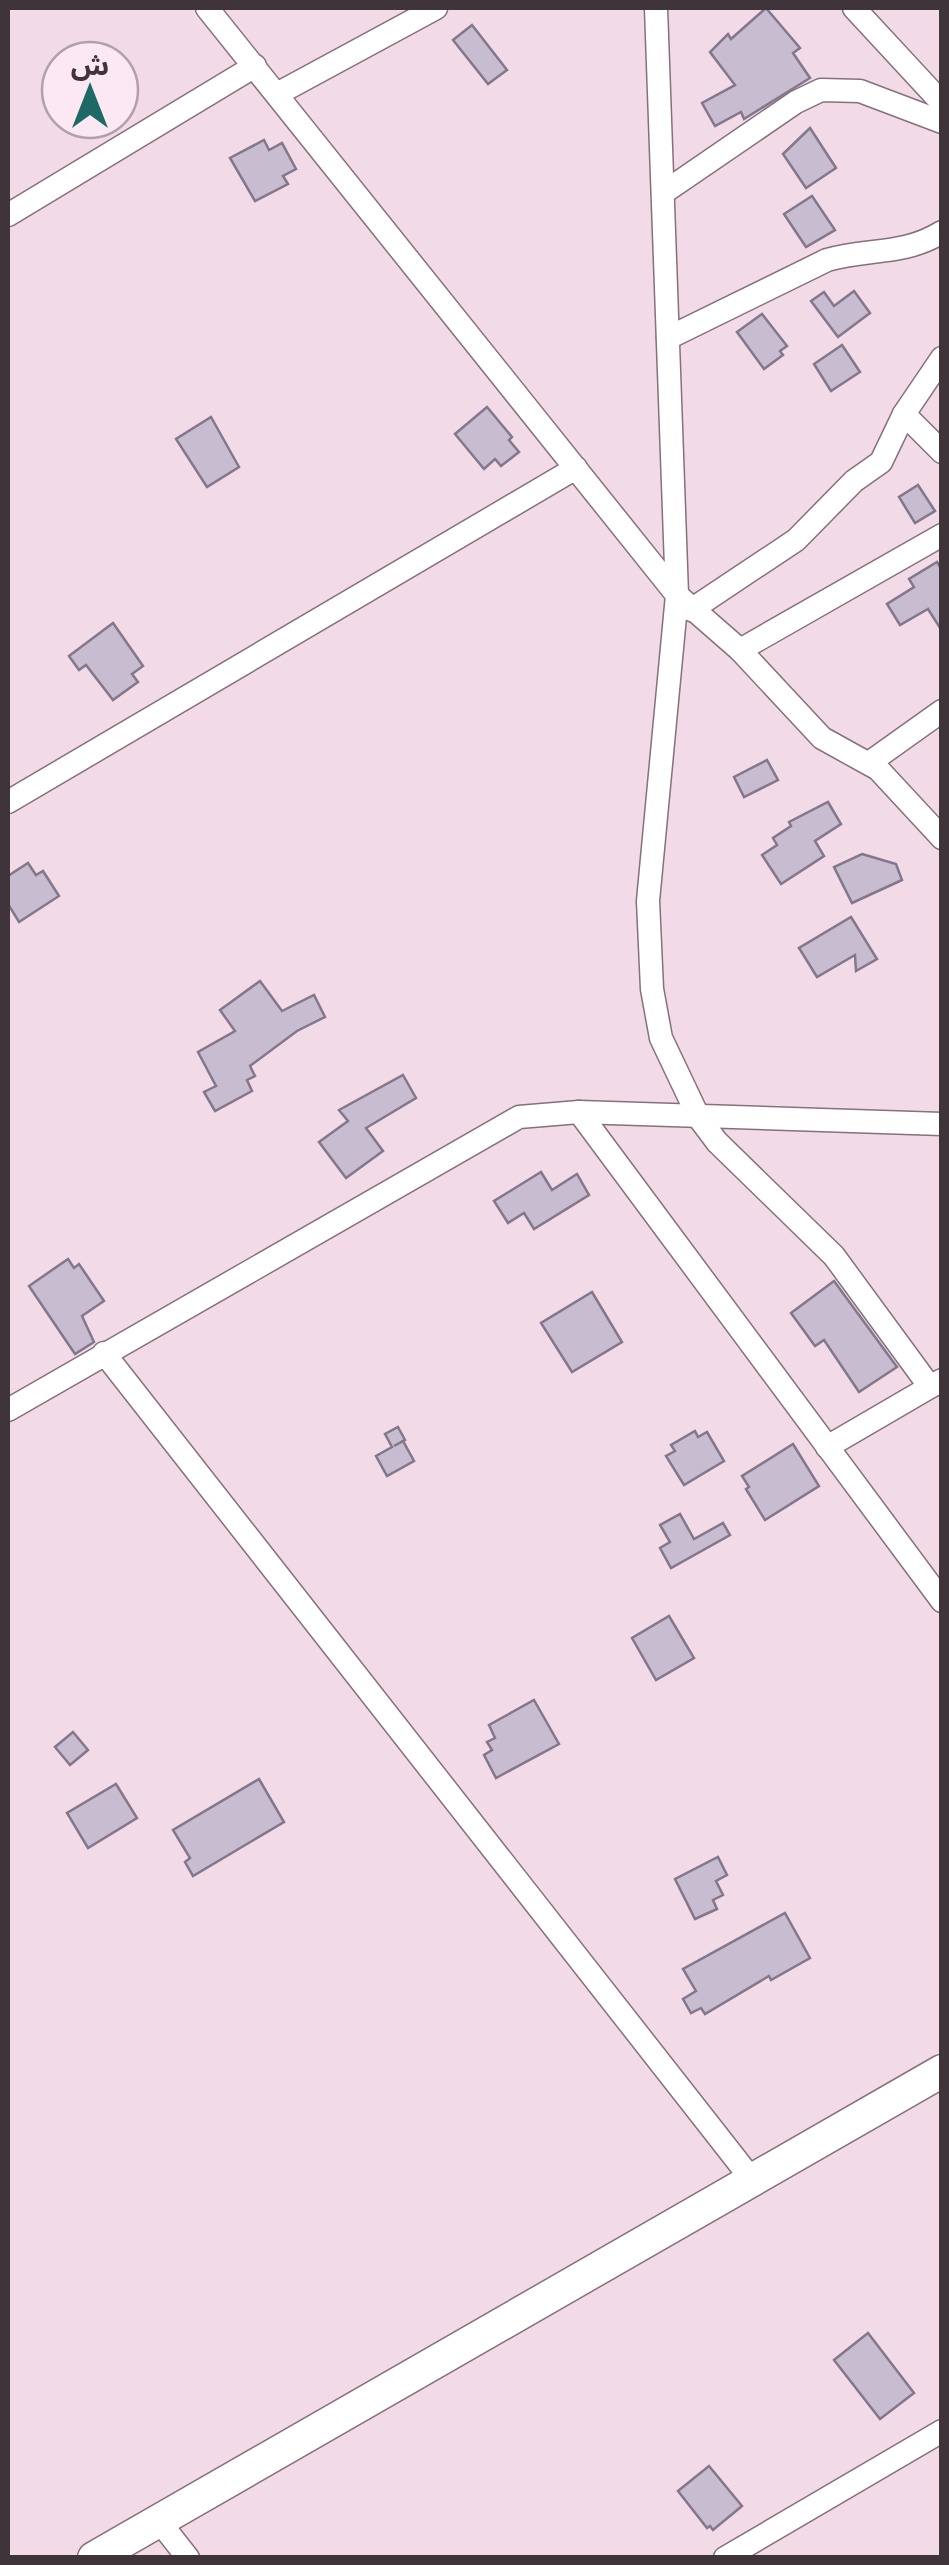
<svg xmlns="http://www.w3.org/2000/svg" width="949" height="2565" font-family="'DM Sans','Noto Sans Arabic',sans-serif">
<style>
.building{fill:#c8bcd1;stroke:#83778b;stroke-width:2.5}
.lines{fill:none;stroke-linecap:round;stroke-linejoin:round}
.street-casing{stroke:#86707d;stroke-width:25}
.secondary-casing{stroke:#86707d;stroke-width:35}
.street{stroke:#fff;stroke-width:22}
.secondary{stroke:#fff;stroke-width:32}
</style>
<rect width="100%" height="100%" fill="#f2dae7"/>
<g class="building">
<polygon points="766,8 800,48 793,53 810,78 744,119 741,112 715,126 702,103 735,85 710,52 728,34 731,39"/>
<polygon points="472,25 507,70 488,84 453,40"/>
<polygon points="810,128 836,168 806,188 783,154"/>
<polygon points="264,140 269,150 282,143 296,169 283,176 288,184 255,201 230,158"/>
<polygon points="812,196 835,230 806,247 784,214"/>
<polygon points="854,291 870,313 838,337 811,301 824,292 834,306"/>
<polygon points="762,314 787,346 780,351 783,355 764,369 737,332"/>
<polygon points="842,345 860,372 831,391 814,364"/>
<polygon points="487,407 512,437 509,440 519,452 501,466 495,459 484,469 455,434"/>
<polygon points="211,417 239,467 207,487 176,439"/>
<polygon points="918,485 935,511 915,523 899,497"/>
<polygon points="937,562 942,570 942,631 928,609 900,625 887,604 914,587 909,579"/>
<polygon points="113,623 143,666 132,674 138,682 113,700 86,665 79,670 69,656"/>
<polygon points="767,760 778,780 744,797 734,777"/>
<polygon points="828,802 841,824 815,841 824,856 781,884 762,855 777,845 773,838 791,826 789,822"/>
<polygon points="862,854 896,864 902,880 852,903 834,867"/>
<polygon points="28,863 36,875 43,871 59,896 19,922 8,904 8,876"/>
<polygon points="851,917 877,959 856,971 855,955 817,977 799,948"/>
<polygon points="260,981 282,1011 314,995 325,1017 297,1031 250,1066 255,1076 247,1080 252,1091 215,1111 204,1092 216,1086 198,1052 235,1031 220,1010"/>
<polygon points="403,1075 416,1098 366,1128 383,1151 346,1178 319,1142 348,1121 339,1110"/>
<polygon points="541,1172 552,1190 577,1174 589,1195 534,1229 524,1213 508,1223 494,1201"/>
<polygon points="68,1259 74,1268 79,1264 104,1301 82,1316 94,1342 75,1354 29,1286"/>
<polygon points="834,1281 897,1367 859,1392 824,1340 815,1346 791,1313"/>
<polygon points="592,1292 622,1342 572,1372 541,1323"/>
<polygon points="398,1427 405,1440 394,1446 403,1441 414,1461 387,1476 376,1456 392,1447 385,1434"/>
<polygon points="695,1431 698,1437 707,1432 724,1461 684,1485 666,1456 675,1451 671,1445"/>
<polygon points="793,1444 819,1486 765,1520 746,1489 749,1487 742,1476"/>
<polygon points="680,1514 694,1539 723,1523 730,1535 671,1568 660,1548 670,1542 660,1525"/>
<polygon points="669,1616 694,1658 656,1680 632,1638"/>
<polygon points="534,1700 559,1744 496,1778 484,1755 492,1750 487,1742 495,1738 489,1725"/>
<polygon points="73,1732 88,1750 70,1765 55,1747"/>
<polygon points="259,1779 284,1822 193,1876 185,1862 190,1858 173,1830"/>
<polygon points="116,1784 137,1818 88,1848 67,1813"/>
<polygon points="718,1857 727,1875 716,1881 723,1895 713,1900 717,1909 695,1919 675,1879"/>
<polygon points="785,1913 810,1958 771,1980 769,1976 705,2014 701,2008 691,2013 683,1999 696,1991 683,1969"/>
<polygon points="868,2333 914,2393 880,2419 834,2360"/>
<polygon points="709,2466 742,2506 713,2530 710,2526 707,2528 678,2491"/>
</g>
<g class="lines">
<defs>
<g id="street">
<polyline points="207,8 677,595 656,8"/>
<polyline points="854,8 942,103"/>
<polyline points="277,94 436,8"/>
<polyline points="663,193 796,102 821,90 860,91 942,122"/>
<polyline points="8,215 255,66"/>
<path d="M 668,338 L 827,260 C 868,248 903,256 942,232"/>
<polyline points="904,414 942,452"/>
<polyline points="677,595 648,901 652,989 661,1038 699,1118 717,1142 834,1256 930,1387"/>
<polyline points="677,595 740,650 822,738 878,769 942,838"/>
<polyline points="691,610 796,540 854,481 881,462 904,414 942,358"/>
<polyline points="740,650 942,535"/>
<polyline points="869,763 942,711"/>
<polyline points="8,802 576,468"/>
<polyline points="579,1112 942,1601"/>
<polyline points="104,1353 753,2181"/>
<polyline points="8,1410 519,1117 579,1112 942,1124"/>
<polyline points="827,1447 942,1380"/>
<polyline points="159,2521 188,2558"/>
<polyline points="725,2558 942,2431"/>
</g>
<polyline id="secondary" points="94,2558 942,2071"/>
</defs>
<use href="#street" class="street-casing"/>
<use href="#secondary" class="secondary-casing"/>
<use href="#street" class="street"/>
<use href="#secondary" class="secondary"/>
</g>
<rect width="949" height="2565" fill="none" stroke="#3e343a" stroke-width="20"/>
<g transform="translate(90 90)"><circle r="48" fill="#fce8f3" stroke="#b0a0a9" stroke-width="2.5"/>
<path d="M0-8L18 38L0 25L-18 38Z" fill="#1e6965"/>
<text y="-15" font-size="28" font-weight="bold" text-anchor="middle" fill="#3e343a">ش</text>
</g>
</svg>
